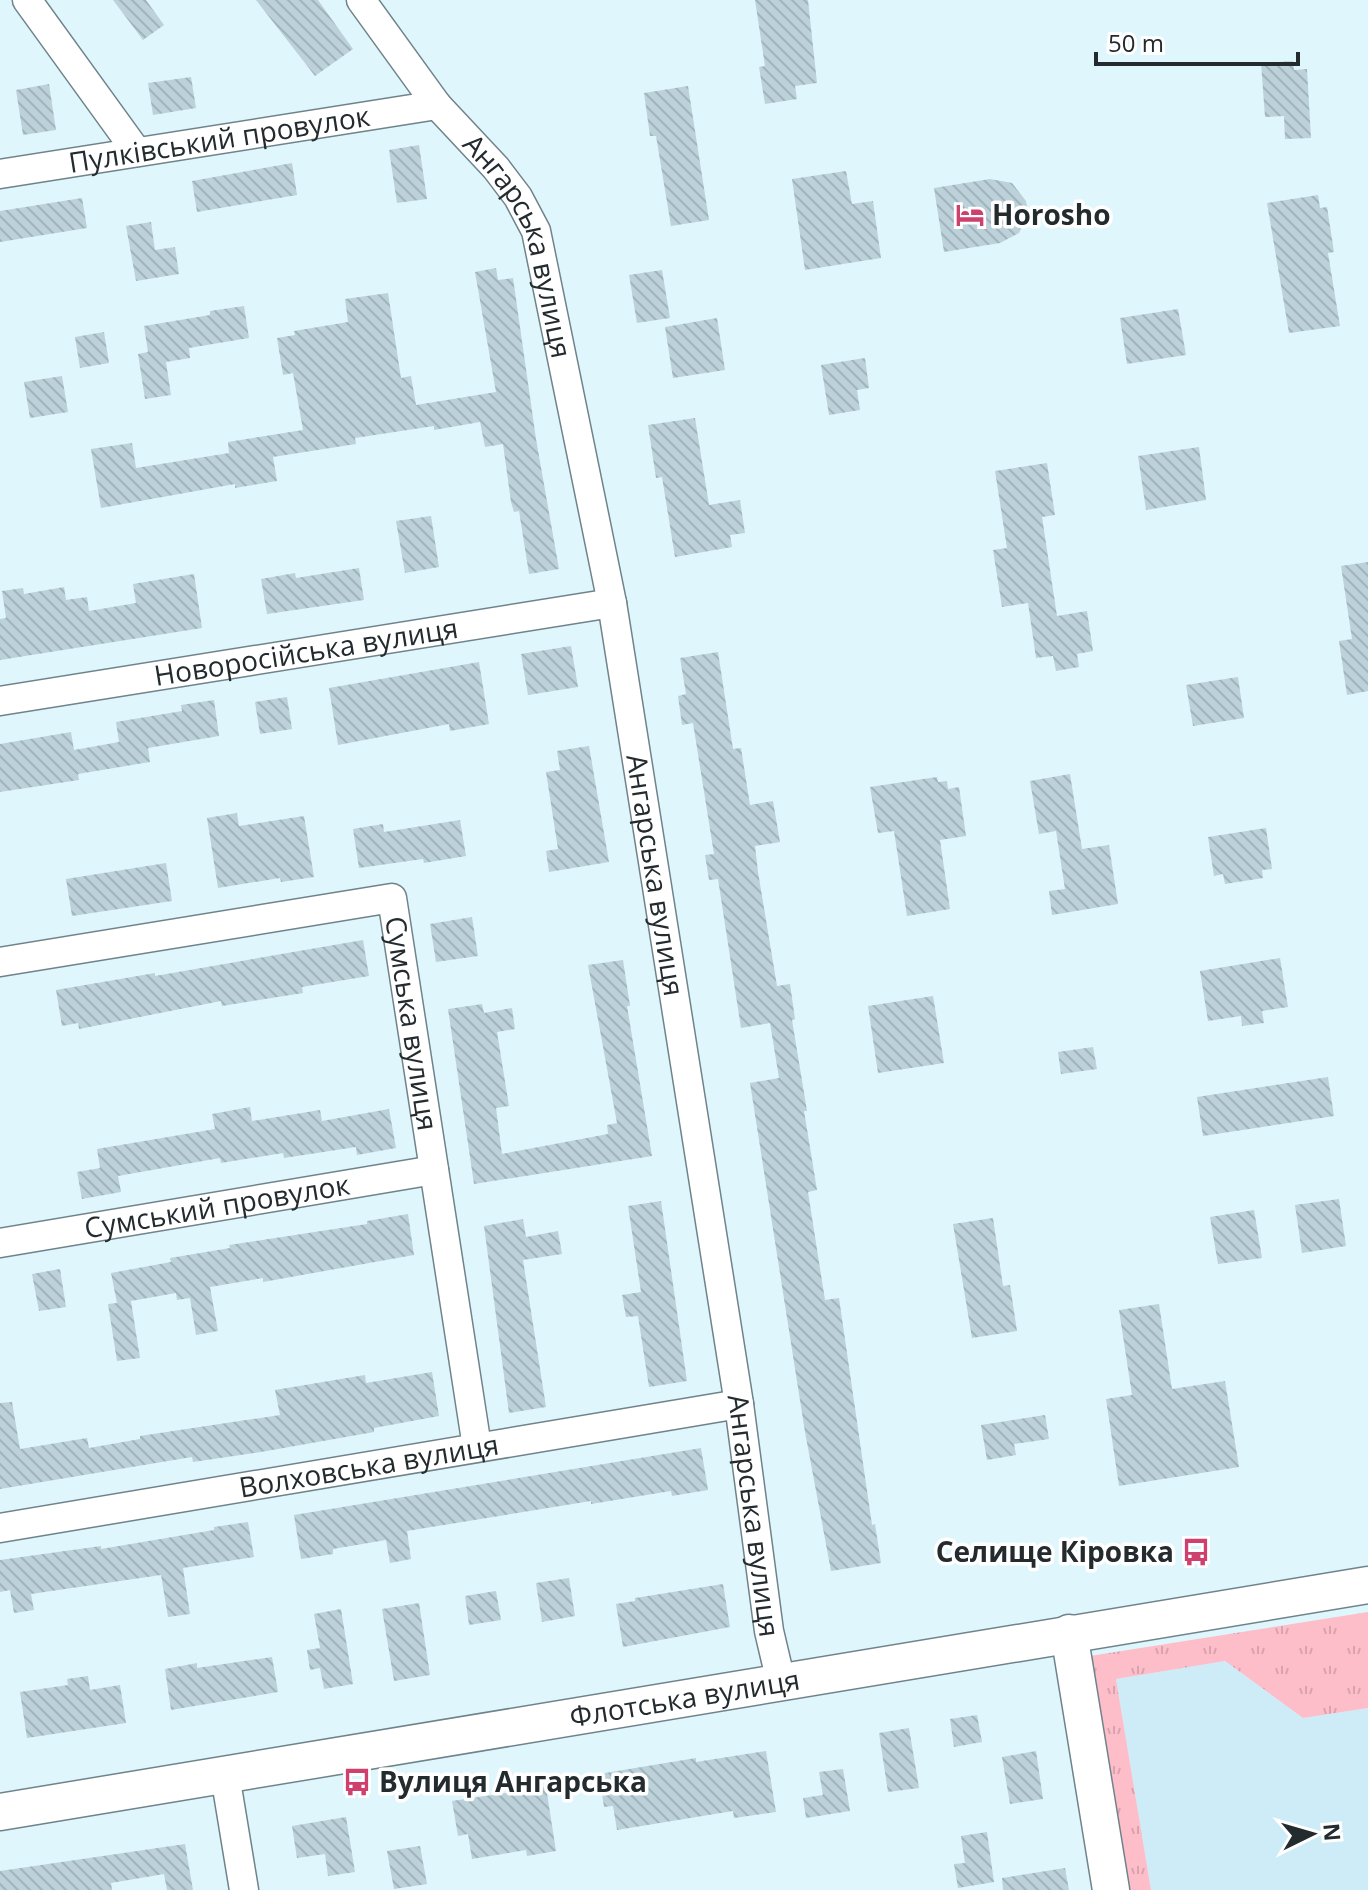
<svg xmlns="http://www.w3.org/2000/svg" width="1368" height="1890" font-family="'Open Sans',sans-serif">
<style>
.built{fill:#ceecf7}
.grass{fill:url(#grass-tufts)}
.building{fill:url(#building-back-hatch)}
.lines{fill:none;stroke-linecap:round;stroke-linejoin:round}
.minor-casing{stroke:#70838a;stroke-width:31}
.tertiary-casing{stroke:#70838a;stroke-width:39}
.minor{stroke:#fff;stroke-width:28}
.tertiary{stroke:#fff;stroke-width:36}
.labels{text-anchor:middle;stroke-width:7;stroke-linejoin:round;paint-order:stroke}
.street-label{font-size:28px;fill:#232b2e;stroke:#fff}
.poi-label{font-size:28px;font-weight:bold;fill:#232b2e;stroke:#fff;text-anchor:start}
</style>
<defs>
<pattern id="grass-tufts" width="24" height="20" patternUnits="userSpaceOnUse" patternTransform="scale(2)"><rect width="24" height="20" fill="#fdbdc9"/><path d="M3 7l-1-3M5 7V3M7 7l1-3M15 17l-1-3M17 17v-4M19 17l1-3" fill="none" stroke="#d9a3ad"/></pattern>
<pattern id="building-back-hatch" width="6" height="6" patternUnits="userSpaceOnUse" patternTransform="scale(2)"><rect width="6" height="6" fill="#bcd1d9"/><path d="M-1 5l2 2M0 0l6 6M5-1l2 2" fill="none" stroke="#a1b4bb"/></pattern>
</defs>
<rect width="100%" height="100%" fill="#e0f6fd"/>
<polygon class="built" points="1225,1661 1303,1718 1368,1708 1368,1890 1151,1890 1116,1679"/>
<polygon class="grass" points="1368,1612 1368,1708 1303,1718 1225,1661 1116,1679 1151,1890 1127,1890 1090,1656"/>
<g class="building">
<polygon points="113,0 146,0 164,25 143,40"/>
<polygon points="256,0 318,0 353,49 315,76"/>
<polygon points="755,0 808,0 817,83 795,86 797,99 765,104 759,67 765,66"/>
<polygon points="1293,61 1294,70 1307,69 1311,138 1285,139 1284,116 1265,117 1261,63"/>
<polygon points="191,77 196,108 153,115 148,83"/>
<polygon points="49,84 56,130 23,135 16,90"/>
<polygon points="688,86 709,220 671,226 656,136 650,136 644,93"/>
<polygon points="419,145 427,199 397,203 389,150"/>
<polygon points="292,163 297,195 197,212 192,181"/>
<polygon points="846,171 852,204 873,201 881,258 805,270 792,179"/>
<polygon points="990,179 1012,183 1026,201 1028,212 1019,233 1000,243 944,252 934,188"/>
<polygon points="1318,195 1320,208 1327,207 1334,252 1328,253 1340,326 1289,333 1267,203"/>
<polygon points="82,198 87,228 0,242 0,211"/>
<polygon points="151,222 155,250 175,247 179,274 136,281 126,226"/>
<polygon points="496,268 498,280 513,278 536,439 559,569 529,574 519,511 514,512 511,502 503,444 485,447 480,422 434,430 434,426 355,438 356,444 273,457 277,481 235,488 235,484 101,508 91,449 132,443 136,468 229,453 228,442 303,430 293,373 283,375 277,338 295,335 294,331 348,322 345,299 388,293 401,378 411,376 416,405 496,392 475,272"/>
<polygon points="662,270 670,318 637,323 629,275"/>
<polygon points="244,306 249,338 189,348 190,358 166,362 171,395 145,399 138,354 148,352 144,326 210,315 210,311"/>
<polygon points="1178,309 1186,355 1127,364 1120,318"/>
<polygon points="717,318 725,370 673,378 665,327"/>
<polygon points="104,332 109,363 80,368 75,337"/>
<polygon points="865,358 869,388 857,390 860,410 829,415 821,365"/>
<polygon points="62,376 68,412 30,418 24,382"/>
<polygon points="695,418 709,505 740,500 745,533 730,535 732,547 675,557 662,477 656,478 648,425"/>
<polygon points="1199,447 1206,500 1146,510 1138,456"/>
<polygon points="1047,463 1055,515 1042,517 1057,616 1087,611 1093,651 1077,654 1079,667 1056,671 1053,656 1036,658 1028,603 1002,607 993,550 1007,548 995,471"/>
<polygon points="431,516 439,567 405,573 396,521"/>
<polygon points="1368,562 1368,691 1347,695 1339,641 1352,639 1341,566"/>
<polygon points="359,568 364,600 267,614 261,579 295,573 296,578"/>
<polygon points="194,574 202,628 0,660 0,619 6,618 2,591 23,588 24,594 64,587 66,600 87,597 89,611 136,603 133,584"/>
<polygon points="571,646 578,687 528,695 521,654"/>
<polygon points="718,652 733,749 741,748 750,805 773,801 780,842 755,846 758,872 777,986 790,984 795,1019 792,1020 807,1111 804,1111 817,1190 808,1192 825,1300 839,1298 872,1525 875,1524 881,1563 831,1571 805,1432 750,1083 779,1078 770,1023 741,1028 718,879 709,880 705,855 714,854 693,723 682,725 678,696 686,694 680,658"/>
<polygon points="479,662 489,724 450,731 449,724 338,745 329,688"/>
<polygon points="1238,677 1244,718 1193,726 1186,685"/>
<polygon points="287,697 292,729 260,734 255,702"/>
<polygon points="214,700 219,736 148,748 150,762 78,774 79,780 0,792 0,744 71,732 74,750 119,742 116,722 182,711 181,705"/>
<polygon points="589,746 609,862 549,872 546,851 558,849 546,772 560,770 557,751"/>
<polygon points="1070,774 1082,849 1109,845 1118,904 1052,915 1049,891 1065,889 1056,831 1039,834 1030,781"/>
<polygon points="937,777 938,782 947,781 948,789 959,787 966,836 940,840 950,909 907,916 894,831 878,833 870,787"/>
<polygon points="237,813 239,826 304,816 314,877 281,882 280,878 218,888 207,818"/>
<polygon points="460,820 466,856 424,863 423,859 359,868 353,829 383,824 384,832"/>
<polygon points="1266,828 1272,869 1262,870 1263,878 1225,884 1223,874 1214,876 1208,837"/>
<polygon points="166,863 172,901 72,916 66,879"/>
<polygon points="472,917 478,956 436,962 430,924"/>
<polygon points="363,940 369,976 302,987 303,993 222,1006 221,1001 79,1029 78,1023 62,1026 56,990 155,973 155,976"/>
<polygon points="1280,958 1288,1007 1262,1011 1264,1023 1242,1026 1241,1016 1208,1021 1200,971"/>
<polygon points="623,960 630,1006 627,1006 652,1156 474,1184 448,1009 482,1004 484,1013 512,1008 515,1029 497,1032 509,1106 496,1108 502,1154 608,1134 607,1125 617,1123 588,965"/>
<polygon points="933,996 944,1063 878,1073 868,1006"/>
<polygon points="1093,1047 1097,1069 1061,1074 1058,1052"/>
<polygon points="1328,1077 1334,1116 1203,1136 1197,1097"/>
<polygon points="250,1107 252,1121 320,1110 322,1121 389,1109 396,1148 357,1155 356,1147 284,1158 283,1153 221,1163 220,1158 118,1176 121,1192 82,1199 77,1172 100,1168 97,1149 215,1129 212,1114"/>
<polygon points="1339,1199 1346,1246 1302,1253 1295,1205"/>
<polygon points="661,1201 687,1381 649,1387 638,1316 626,1317 622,1295 641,1292 628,1206"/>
<polygon points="1254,1210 1262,1258 1218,1264 1210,1217"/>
<polygon points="408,1214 414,1255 263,1282 263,1278 210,1287 218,1331 196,1335 190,1298 177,1300 176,1293 131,1301 140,1358 117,1361 108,1304 117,1303 111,1273 171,1262 170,1258 230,1248 229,1245 367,1224 367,1221"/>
<polygon points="993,1218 1003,1286 1010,1285 1017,1331 972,1338 953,1224"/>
<polygon points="523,1219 526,1237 558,1231 562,1254 523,1260 546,1407 509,1413 484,1226"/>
<polygon points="60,1269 66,1307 39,1311 32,1274"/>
<polygon points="1159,1304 1172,1389 1225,1381 1239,1467 1119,1486 1106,1399 1132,1395 1119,1310"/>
<polygon points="432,1372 439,1416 374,1428 374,1432 261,1452 193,1462 192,1457 0,1489 0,1403 12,1402 20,1449 87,1438 89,1448 140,1439 140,1436 280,1415 275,1390 365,1375 366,1383"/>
<polygon points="1045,1415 1049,1439 1014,1444 1016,1455 987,1460 981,1425"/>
<polygon points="701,1448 708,1490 672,1496 671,1491 591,1504 591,1501 407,1531 411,1559 390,1563 386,1540 333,1549 333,1554 301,1559 294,1515"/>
<polygon points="248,1522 254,1557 183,1568 190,1614 168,1617 161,1575 31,1594 34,1610 14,1613 10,1590 0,1592 0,1560 101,1546 101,1549 214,1530 214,1527"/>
<polygon points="569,1578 575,1616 542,1622 536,1583"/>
<polygon points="723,1584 730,1627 623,1647 616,1604 635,1601 635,1598"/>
<polygon points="496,1591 501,1620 469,1625 465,1596"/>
<polygon points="419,1603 430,1675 394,1681 382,1609"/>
<polygon points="341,1609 353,1684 324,1689 320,1668 310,1670 307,1650 320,1648 314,1614"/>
<polygon points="272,1657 278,1692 171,1710 165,1669 197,1663 197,1668"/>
<polygon points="88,1676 90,1690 120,1685 126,1723 27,1738 20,1692 68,1685 67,1679"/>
<polygon points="977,1715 982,1742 954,1747 950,1719"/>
<polygon points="909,1728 919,1788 888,1792 879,1733"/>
<polygon points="766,1751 776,1812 734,1818 733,1811 617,1830 613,1806 604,1807 599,1774 696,1758 696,1762"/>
<polygon points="1036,1751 1043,1799 1010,1804 1002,1757"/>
<polygon points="843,1769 850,1811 806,1818 803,1798 823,1795 819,1772"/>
<polygon points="546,1787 556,1851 527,1856 526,1850 472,1859 468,1834 458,1836 452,1801"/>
<polygon points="346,1817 355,1872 328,1876 325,1854 297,1858 292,1826"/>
<polygon points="987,1832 994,1882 958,1888 954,1864 965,1863 961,1836"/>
<polygon points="185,1844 193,1890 167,1890 164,1874 111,1883 112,1890 0,1890 0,1871"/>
<polygon points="420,1846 427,1884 394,1889 387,1851"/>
<polygon points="1065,1868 1069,1890 1003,1890 1002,1878"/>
</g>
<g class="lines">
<defs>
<g id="minor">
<polyline points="27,0 137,152"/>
<path id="s1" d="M 361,0 L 437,105 L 496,168 L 518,197 L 536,231 L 612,603 L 739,1404 L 769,1631 L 781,1682"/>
<path id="s2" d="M 0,174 L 437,105"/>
<path id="s3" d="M 0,701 L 612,603"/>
<path id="s4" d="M 0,962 L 392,898 L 477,1447"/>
<path id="s5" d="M 0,1243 L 434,1170"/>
<path id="s6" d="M 0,1528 L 739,1404"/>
<polyline points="225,1775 244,1890"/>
</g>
<g id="tertiary">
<polyline points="1069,1633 1111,1890"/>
<path id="s7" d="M 0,1812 L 1368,1585"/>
</g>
</defs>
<use href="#minor" class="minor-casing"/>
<use href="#tertiary" class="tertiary-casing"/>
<use href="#minor" class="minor"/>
<use href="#tertiary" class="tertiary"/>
</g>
<defs>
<symbol id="hotel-bare" viewBox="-9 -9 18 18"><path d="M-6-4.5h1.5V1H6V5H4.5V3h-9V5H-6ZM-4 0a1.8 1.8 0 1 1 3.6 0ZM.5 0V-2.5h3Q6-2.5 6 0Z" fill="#ce406d" stroke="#fff" stroke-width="2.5" paint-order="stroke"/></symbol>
<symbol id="bus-bare" viewBox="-9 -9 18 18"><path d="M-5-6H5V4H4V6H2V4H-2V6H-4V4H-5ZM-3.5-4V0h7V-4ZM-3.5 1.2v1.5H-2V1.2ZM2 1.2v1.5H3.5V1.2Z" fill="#ce406d" stroke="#fff" stroke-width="2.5" paint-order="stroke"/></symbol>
</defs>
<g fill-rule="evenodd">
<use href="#hotel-bare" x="950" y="195" width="40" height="40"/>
<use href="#bus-bare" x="1176" y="1532" width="40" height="40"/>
<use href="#bus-bare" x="337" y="1762" width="40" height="40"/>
</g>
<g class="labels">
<g class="street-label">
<text dy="10" stroke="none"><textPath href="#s2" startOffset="222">Пулківський провулок</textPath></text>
<text dy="10" stroke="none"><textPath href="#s1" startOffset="298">Ангарська вулиця</textPath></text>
<text dy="10" stroke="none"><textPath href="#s3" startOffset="310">Новоросійська вулиця</textPath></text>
<text dy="10" stroke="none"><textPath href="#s1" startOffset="946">Ангарська вулиця</textPath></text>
<text dy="10" stroke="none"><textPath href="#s4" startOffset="524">Сумська вулиця</textPath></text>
<text dy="10" stroke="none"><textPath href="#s5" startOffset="220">Сумський провулок</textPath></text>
<text dy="10" stroke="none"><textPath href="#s6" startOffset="374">Волховська вулиця</textPath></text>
<text dy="10" stroke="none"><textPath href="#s1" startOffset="1594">Ангарська вулиця</textPath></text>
<text dy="10" stroke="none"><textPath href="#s7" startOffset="694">Флотська вулиця</textPath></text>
</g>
<g class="poi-label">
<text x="992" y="225">Horosho</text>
<text x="1174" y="1562" text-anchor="end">Селище Кіровка</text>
<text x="379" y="1792">Вулиця Ангарська</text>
</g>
</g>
<g transform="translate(1312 1834) rotate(85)" stroke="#ffffff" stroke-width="6" paint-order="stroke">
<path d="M0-6L14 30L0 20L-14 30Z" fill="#232b2e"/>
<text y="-12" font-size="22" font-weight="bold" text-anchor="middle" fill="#232b2e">N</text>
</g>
<path d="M1096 52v12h202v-12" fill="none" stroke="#232b2e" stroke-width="4"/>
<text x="1108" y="52" font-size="24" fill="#232b2e" stroke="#ffffff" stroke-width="6" paint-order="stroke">50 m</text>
</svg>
